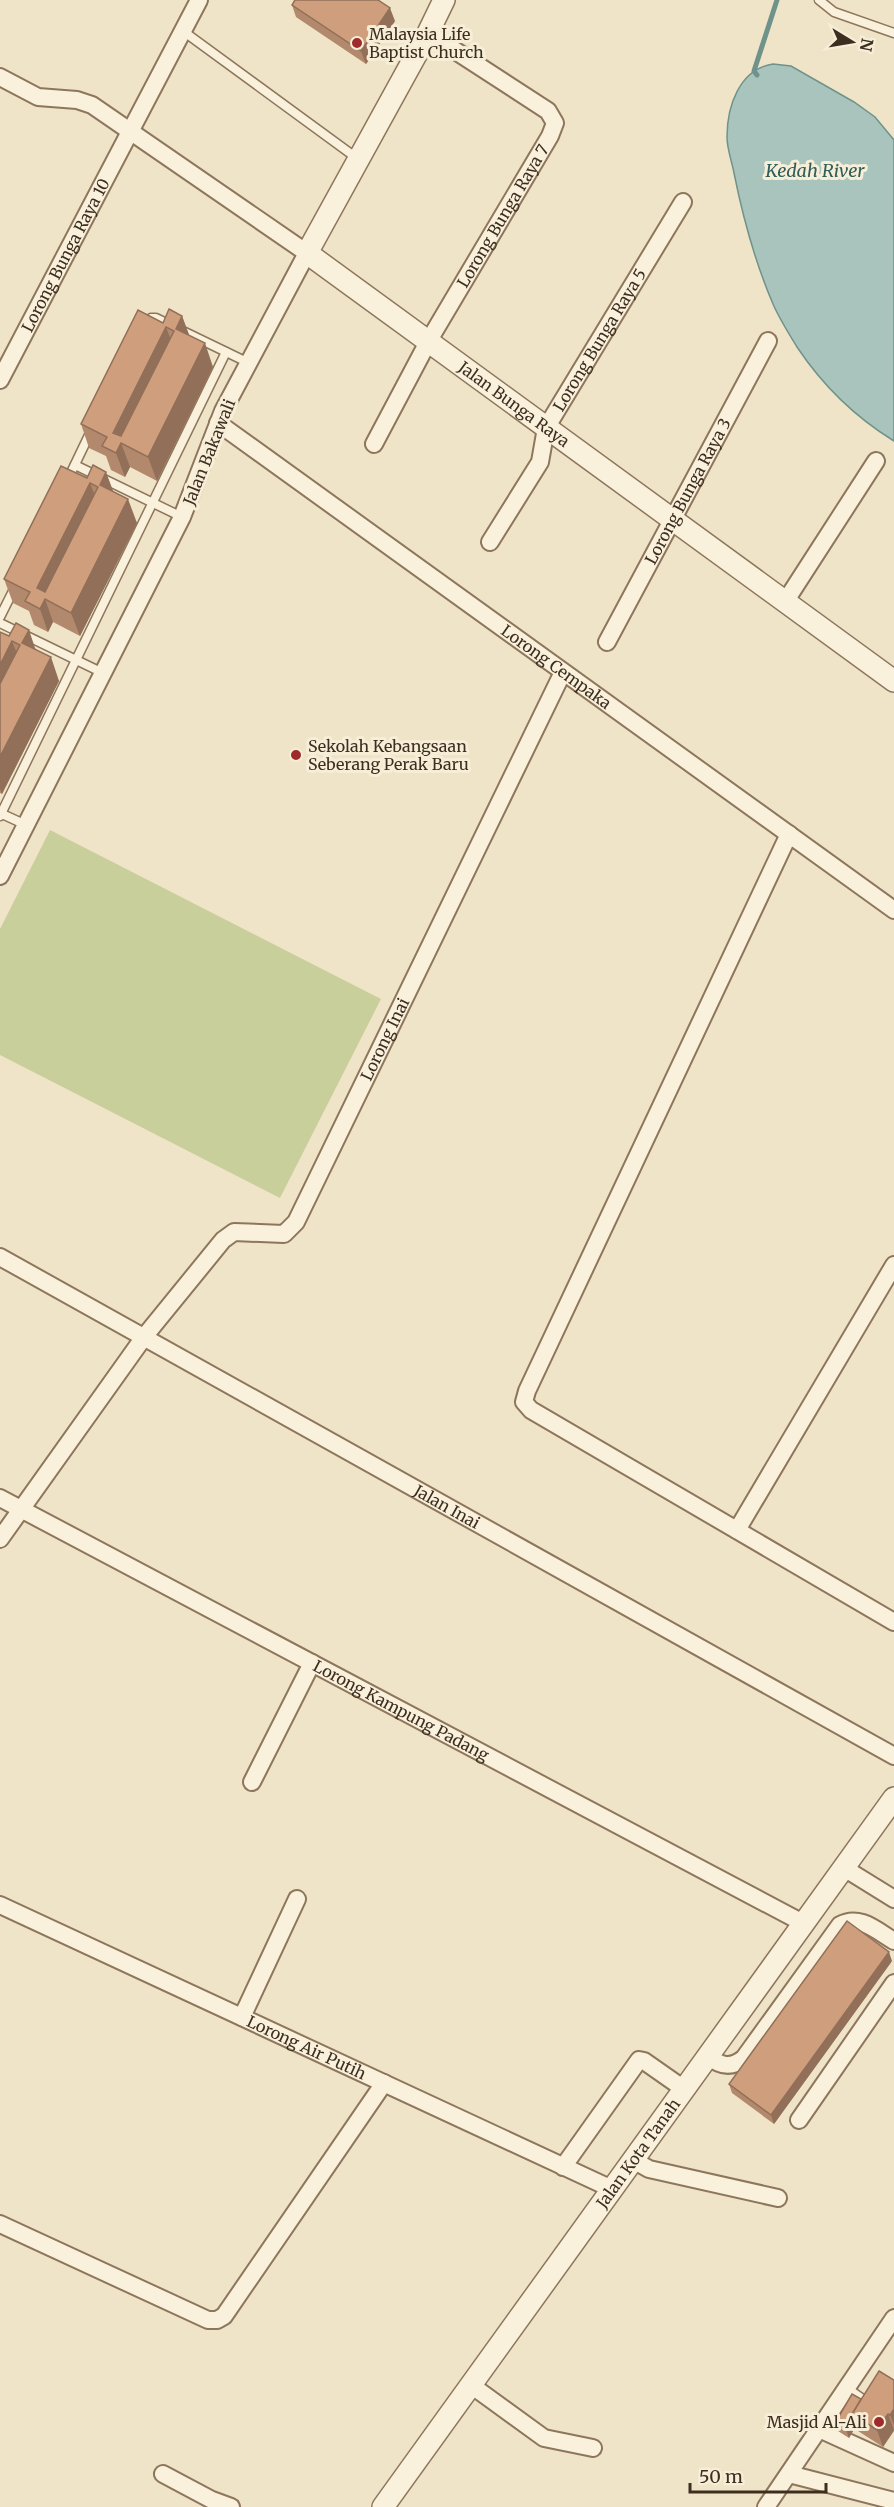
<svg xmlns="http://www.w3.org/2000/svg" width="894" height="2507" font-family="Merriweather,serif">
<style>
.garden{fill:#c9cf9b}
.water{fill:#a9c4bc;stroke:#6f938a;stroke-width:1.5}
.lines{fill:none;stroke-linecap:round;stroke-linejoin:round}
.stream{stroke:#6f938a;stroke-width:5}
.service-casing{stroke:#8d765c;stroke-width:11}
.minor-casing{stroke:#8d765c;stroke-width:20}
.tertiary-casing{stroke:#8d765c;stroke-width:24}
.service{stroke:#faf1dc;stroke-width:8}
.minor{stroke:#faf1dc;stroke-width:16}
.tertiary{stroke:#faf1dc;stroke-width:21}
.wall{fill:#b2896c}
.shaded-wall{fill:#916f58}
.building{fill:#cf9f7d;stroke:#916f58;stroke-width:1.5;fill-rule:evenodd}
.poi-dot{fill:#9e2a2b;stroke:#f7eed8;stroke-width:2}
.labels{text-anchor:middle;stroke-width:6;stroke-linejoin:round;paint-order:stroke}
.poi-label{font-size:16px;fill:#3d2e20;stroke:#f7eed8;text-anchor:start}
.street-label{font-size:16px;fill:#3d2e20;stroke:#f7eed8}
.water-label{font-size:18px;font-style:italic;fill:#2f5d5a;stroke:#f7eed8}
</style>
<rect width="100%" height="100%" fill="#f0e4c8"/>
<polygon class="garden" points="50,830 381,999 280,1198 0,1055 0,929"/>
<path class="water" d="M 773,64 L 791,66 L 854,102 L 875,117 L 894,140 L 894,441 C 855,417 823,386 797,347 C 789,334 779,318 773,304 C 755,262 743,218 734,173 C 732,162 727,149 727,137 C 727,107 739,69 773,64 Z"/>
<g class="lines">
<polyline class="stream" points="757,75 754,71 777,0"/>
<defs>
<g id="service">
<polyline points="819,0 834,12 894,33"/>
<polyline points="183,31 358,159"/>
<polyline points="145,323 151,318 156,318 249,363"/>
<polyline points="75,465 182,517"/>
<polyline points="68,479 91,431"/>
<polyline points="0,617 15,587"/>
<polyline points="0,623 103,673"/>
<polyline points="0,813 26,825"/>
<polyline points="0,816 226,352"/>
<polyline points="847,2388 867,2402"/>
</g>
<g id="minor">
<polyline points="0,77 38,97 77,100 92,105 307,253 223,411 182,517 0,876"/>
<path id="s1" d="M 0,380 L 199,0"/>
<path id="s2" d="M 218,423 L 894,910"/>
<path id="s3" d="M 374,444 L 428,342 L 550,136 L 555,123 L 548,111 L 428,33"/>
<path id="s4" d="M 490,542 L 540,462 L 546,428 L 683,202"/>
<polyline points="785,602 876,461"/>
<path id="s5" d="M 607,642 L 768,341"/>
<polyline points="789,834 527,1391 524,1402 531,1410 894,1622"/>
<path id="s6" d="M 0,1257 L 894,1756"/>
<path id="s7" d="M 0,1498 L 803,1923"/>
<polyline points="737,1530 894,1265"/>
<path id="s8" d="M 0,1539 L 144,1337 L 223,1240 L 234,1232 L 284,1234 L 296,1222 L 563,672"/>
<polyline points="252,1782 312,1663"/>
<polyline points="844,1868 894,1899"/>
<path id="s9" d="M 0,1905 L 612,2189"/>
<polyline points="242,2017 297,1899"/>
<path d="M 708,2056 C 720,2066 731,2069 744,2058 L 840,1925 C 860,1914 877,1931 894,1941"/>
<polyline points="799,2120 894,1983"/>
<polyline points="633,2160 649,2169 778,2198"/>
<polyline points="563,2167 639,2060 644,2061 684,2089"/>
<polyline points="0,2224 208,2320 217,2320 224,2316 384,2083"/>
<polyline points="471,2385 544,2438 593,2448"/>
<polyline points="819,2429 894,2463"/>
<polyline points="163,2474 212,2500 231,2507"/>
<polyline points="789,2474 894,2501"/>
<polyline points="766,2507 894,2318"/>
</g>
<g id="tertiary">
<path id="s10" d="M 444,0 L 428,33 L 307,253 L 894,681"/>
<path id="s11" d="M 383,2507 L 894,1798"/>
</g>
</defs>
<use href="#service" class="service-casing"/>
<use href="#minor" class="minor-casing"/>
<use href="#tertiary" class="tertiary-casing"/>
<use href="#service" class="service"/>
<use href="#minor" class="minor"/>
<use href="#tertiary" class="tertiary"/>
</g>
<g class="wall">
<polygon points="292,5 395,21 366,64 296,17"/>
<polygon points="182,316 189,335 213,367 157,481 130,467 125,477 111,470 106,456 89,448 81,424 163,323"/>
<polygon points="61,466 113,491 137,523 80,636 53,622 48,632 34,625 29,611 13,603 4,579"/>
<polygon points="0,632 36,649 59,681 2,794 0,793"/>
<polygon points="892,1961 774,2124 732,2093 729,2084"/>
<polygon points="894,2380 894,2431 883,2447 858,2431 856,2426 849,2438 838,2431 835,2423 861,2399"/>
</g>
<g class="shaded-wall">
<polygon points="390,8 395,21 366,64 361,51"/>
<polygon points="182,316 191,340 176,329"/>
<polygon points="166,327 175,351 121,443 130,467 125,477 116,453 113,433"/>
<polygon points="205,343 213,367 157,481 148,457"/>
<polygon points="106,472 115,496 100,485"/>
<polygon points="90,483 99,506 45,599 53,622 48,632 40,609 37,588"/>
<polygon points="128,499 137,523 80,636 71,613"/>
<polygon points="29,630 37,654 22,643"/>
<polygon points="12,641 21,664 0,705 0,665"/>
<polygon points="51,657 59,681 2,794 0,789 0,757"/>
<polygon points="889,1952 892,1961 774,2124 771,2115"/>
<polygon points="894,2409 894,2425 890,2415"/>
<polygon points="888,2414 894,2430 883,2447 877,2430"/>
<polygon points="853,2417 856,2426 849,2438 846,2429"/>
</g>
<g class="building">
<polygon points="295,0 378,0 390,8 361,51 292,5"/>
<path d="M 169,309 L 182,316 L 176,329 L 205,343 L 148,457 L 121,443 L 116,453 L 102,446 L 107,437 L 81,424 L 138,310 L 163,323 ZM 166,327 L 174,331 L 121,436 L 113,433 Z"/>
<path d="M 93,465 L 106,472 L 100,485 L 128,499 L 71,613 L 45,599 L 40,609 L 25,601 L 30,592 L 4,579 L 61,466 L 87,478 ZM 90,483 L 98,487 L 45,592 L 37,588 Z"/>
<polygon points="16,623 29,630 22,643 51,657 0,757 0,684 20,645 12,641 0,665 0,632 9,636"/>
<polygon points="847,1921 889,1952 771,2115 729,2084"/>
<polygon points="879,2371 894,2380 894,2409 890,2415 888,2414 877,2430 852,2414"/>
<polygon points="852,2394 861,2399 852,2414 853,2417 846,2429 835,2423"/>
</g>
<g class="poi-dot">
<circle cx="357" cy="43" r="6"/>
<circle cx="296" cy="755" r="6"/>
<circle cx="879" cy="2422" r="6"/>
</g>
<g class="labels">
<g class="poi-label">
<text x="369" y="40">Malaysia Life<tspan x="369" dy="18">Baptist Church</tspan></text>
<text x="308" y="752">Sekolah Kebangsaan<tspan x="308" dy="18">Seberang Perak Baru</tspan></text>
<text x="867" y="2428" text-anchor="end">Masjid Al-Ali</text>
</g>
<g class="street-label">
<text dy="6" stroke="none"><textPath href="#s3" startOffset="262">Lorong Bunga Raya 7</textPath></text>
<text dy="6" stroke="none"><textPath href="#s1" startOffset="141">Lorong Bunga Raya 10</textPath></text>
<text dy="6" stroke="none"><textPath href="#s4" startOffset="232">Lorong Bunga Raya 5</textPath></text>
<text dy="6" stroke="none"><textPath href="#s10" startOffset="544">Jalan Bunga Raya</textPath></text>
<text transform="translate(209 452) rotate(-68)" y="6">Jalan Bakawali</text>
<text dy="6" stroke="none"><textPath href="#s5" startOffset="171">Lorong Bunga Raya 3</textPath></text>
<text dy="6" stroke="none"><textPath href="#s2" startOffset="417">Lorong Cempaka</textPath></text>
<text dy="6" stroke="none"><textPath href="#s8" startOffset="657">Lorong Inai</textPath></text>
<text dy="6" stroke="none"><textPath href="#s6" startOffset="512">Jalan Inai</textPath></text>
<text dy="6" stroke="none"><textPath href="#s7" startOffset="454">Lorong Kampung Padang</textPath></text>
<text dy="6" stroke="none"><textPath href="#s9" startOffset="338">Lorong Air Putih</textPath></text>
<text dy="6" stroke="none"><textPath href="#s11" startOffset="436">Jalan Kota Tanah</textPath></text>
</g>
<g class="water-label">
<text x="815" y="177">Kedah River</text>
</g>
</g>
<g transform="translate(852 42) rotate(101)" stroke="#f7eed8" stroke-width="4.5" paint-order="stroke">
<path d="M0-4.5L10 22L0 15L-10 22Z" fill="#3d2e20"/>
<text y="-9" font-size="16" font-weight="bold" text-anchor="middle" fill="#3d2e20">N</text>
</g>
<path d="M690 2483v9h136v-9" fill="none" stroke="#3d2e20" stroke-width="3"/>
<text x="699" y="2483" font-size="18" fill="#3d2e20" stroke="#f7eed8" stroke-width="4.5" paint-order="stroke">50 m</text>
</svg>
